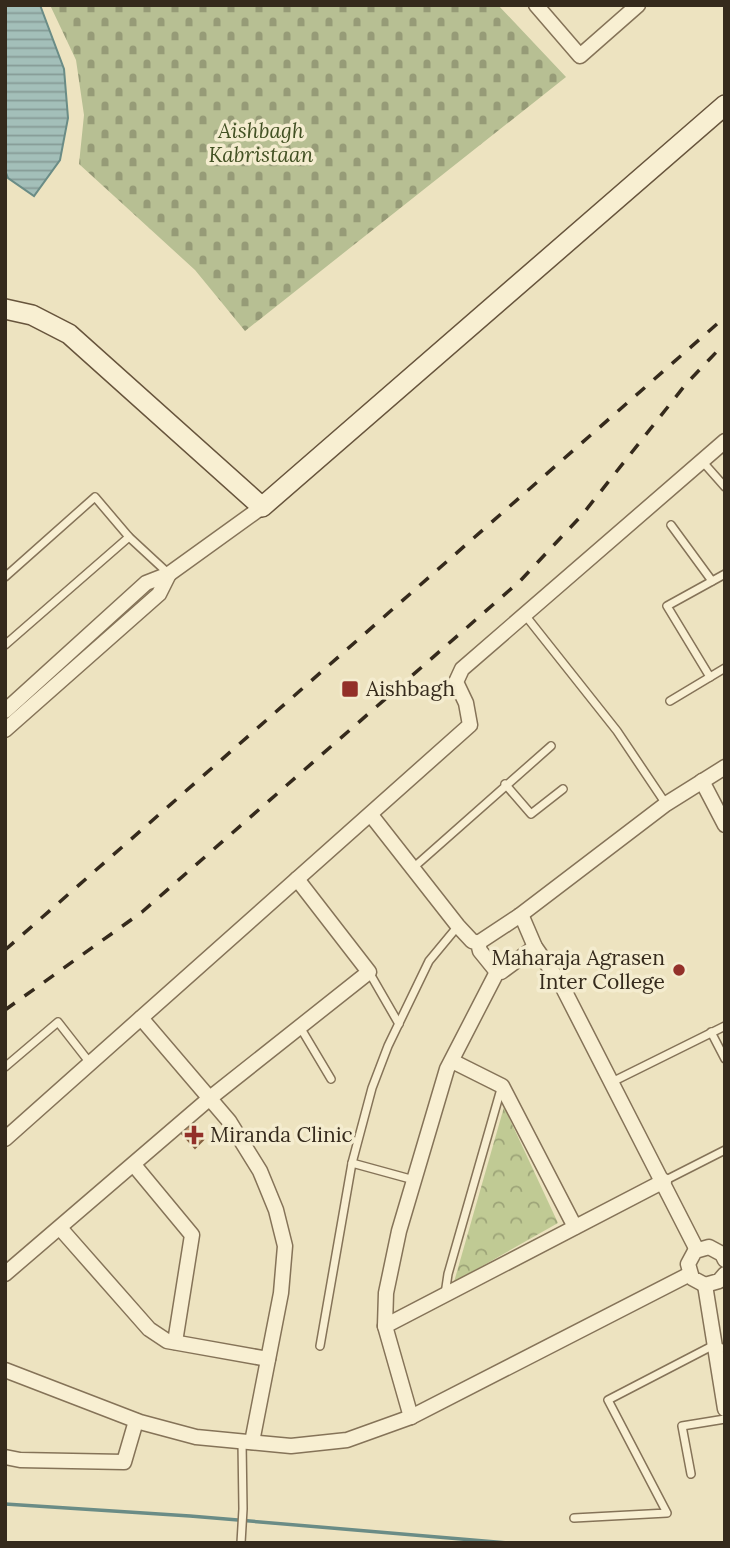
<svg xmlns="http://www.w3.org/2000/svg" width="730" height="1548" font-family="Lora,serif">
<style>
.cemetery{fill:url(#cemetery-stones)}
.park{fill:url(#park-crowns)}
.water{fill:url(#water-rules);stroke:#6a8c86;stroke-width:2}
.lines{fill:none;stroke-linecap:round;stroke-linejoin:round}
.stream{stroke:#6a8c86;stroke-width:3.5}
.building{fill:url(#building-hatch);stroke:#845f3f;stroke-width:2}
.lane-casing{stroke:#857358;stroke-width:10}
.street-casing{stroke:#857358;stroke-width:17}
.secondary-casing{stroke:#67543c;stroke-width:22}
.lane{stroke:#f8efd2;stroke-width:7}
.street{stroke:#f8efd2;stroke-width:14}
.secondary{stroke:#f8efd2;stroke-width:19}
.rail{stroke:#352a1c;stroke-width:3.5;stroke-dasharray:12 12;stroke-linecap:butt}
.poi-dot{fill:#933029;stroke:#f4eccf;stroke-width:2.5}
.labels{text-anchor:middle;stroke-width:7;stroke-linejoin:round;paint-order:stroke}
.park-label{font-size:21px;font-style:italic;fill:#425123;stroke:#f4eccf}
.poi-label{font-size:21px;fill:#352a1c;stroke:#f4eccf;text-anchor:start}
</style>
<defs>
<pattern id="cemetery-stones" width="16" height="16" patternUnits="userSpaceOnUse" patternTransform="scale(1.75)"><rect width="16" height="16" fill="#b7bf93"/><path d="M2 7V4a2 2 0 0 1 4 0v3zM10 15v-3a2 2 0 0 1 4 0v3z" fill="#969b77"/></pattern>
<pattern id="park-crowns" width="20" height="18" patternUnits="userSpaceOnUse" patternTransform="scale(1.75)"><rect width="20" height="18" fill="#c0ca94"/><path d="M2 6a3 3 0 1 1 6 0M12 15a3 3 0 1 1 6 0" fill="none" stroke="#9da478"/></pattern>
<pattern id="water-rules" width="6" height="5" patternUnits="userSpaceOnUse" patternTransform="scale(1.75)"><rect width="6" height="5" fill="#a3bfb9"/><path d="M0 2.5h6" fill="none" stroke="#869b96"/></pattern>
<pattern id="building-hatch" width="6" height="6" patternUnits="userSpaceOnUse" patternTransform="scale(1.75)"><rect width="6" height="6" fill="#ca9f76"/><path d="M-1 1l2-2M0 6l6-6M5 7l2-2" fill="none" stroke="#a58260"/></pattern>
</defs>
<rect width="100%" height="100%" fill="#ede3c0"/>
<polygon class="cemetery" points="50,5 498,5 566,77 245,331 195,270 79,164 84,115 76,60"/>
<polygon class="park" points="504,1107 558,1223 454,1282"/>
<polygon class="water" points="5,5 40,5 64,69 68,118 60,160 34,196 8,178 5,170"/>
<g class="lines">
<polyline class="stream" points="5,1504 190,1516 508,1543"/>
</g>
<polygon class="building" points="186,1120 204,1139 195,1148 177,1128"/>
<g class="lines">
<defs>
<g id="lane">
<polyline points="702,461 725,487"/>
<polyline points="671,525 712,581"/>
<polyline points="5,577 95,497 129,537 169,574"/>
<polyline points="525,615 617,731 666,804"/>
<polyline points="5,645 129,537"/>
<polyline points="710,677 667,606 725,574"/>
<polyline points="670,701 725,668"/>
<polyline points="505,784 531,814 563,789"/>
<polyline points="413,868 551,746"/>
<polyline points="369,972 399,1024"/>
<polyline points="300,1027 331,1079"/>
<polyline points="711,1032 725,1059"/>
<polyline points="5,1067 58,1022 90,1063"/>
<polyline points="612,1082 725,1026"/>
<polyline points="352,1163 414,1180"/>
<polyline points="664,1181 725,1150"/>
<polyline points="445,1294 448,1274 501,1089"/>
<polyline points="320,1346 352,1163 372,1088 388,1046 429,961 458,926"/>
<polyline points="691,1474 682,1426 725,1419"/>
<polyline points="574,1518 667,1513 608,1400 714,1345 725,1349"/>
<polyline points="241,1543 243,1509 242,1442"/>
</g>
<g id="street">
<polyline points="536,5 580,56 638,5"/>
<polyline points="5,711 146,583 169,574 262,507"/>
<polyline points="5,730 159,594 169,574"/>
<polyline points="702,781 725,825"/>
<polyline points="371,815 458,926 472,941 478,943 480,951 497,972"/>
<polyline points="519,916 523,919 535,947 561,984 697,1250"/>
<polyline points="478,943 519,916 666,804 725,767"/>
<polyline points="141,1018 229,1121 260,1171 276,1210 285,1246 281,1293 252,1442"/>
<polyline points="452,1061 502,1086 575,1227"/>
<polyline points="5,1139 470,725 466,703 456,682 462,669 725,441"/>
<polyline points="134,1165 192,1235 175,1342"/>
<polyline points="60,1228 149,1329 167,1341 268,1359"/>
<polyline points="725,1260 722,1254 709,1247 695,1251 688,1264 692,1278 705,1285 719,1281 725,1274"/>
<polyline points="5,1274 210,1098 369,972 297,879"/>
<polyline points="705,1285 725,1409"/>
<polyline points="385,1326 664,1181"/>
<polyline points="5,1370 140,1422 196,1437 291,1446 347,1440 411,1417 690,1274"/>
<polyline points="411,1417 385,1326 386,1293 399,1231 447,1069 497,972 501,972 535,947"/>
<polyline points="5,1457 20,1460 124,1462 136,1421"/>
</g>
<polyline id="secondary" points="5,309 32,315 69,334 262,507 725,105"/>
</defs>
<use href="#lane" class="lane-casing"/>
<use href="#street" class="street-casing"/>
<use href="#secondary" class="secondary-casing"/>
<use href="#lane" class="lane"/>
<use href="#street" class="street"/>
<use href="#secondary" class="secondary"/>
<g class="rail">
<polyline points="5,950 725,317"/>
<polyline points="5,1010 142,912 520,581 582,515 686,384 725,343"/>
</g>
</g>
<g class="poi-dot">
<rect x="341" y="680" width="18" height="18" rx="3.5"/>
<circle cx="679" cy="970" r="7"/>
<path d="M190.5 1124.5h7v7h7v7h-7v7h-7v-7h-7v-7h7z"/>
</g>
<g class="labels">
<g class="park-label">
<text x="261" y="138">Aishbagh<tspan x="261" dy="24">Kabristaan</tspan></text>
</g>
<g class="poi-label">
<text x="366" y="696">Aishbagh</text>
<text x="665" y="965" text-anchor="end">Maharaja Agrasen<tspan x="665" dy="24">Inter College</tspan></text>
<text x="210" y="1142">Miranda Clinic</text>
</g>
</g>
<rect width="730" height="1548" fill="none" stroke="#352a1c" stroke-width="14"/>
</svg>
